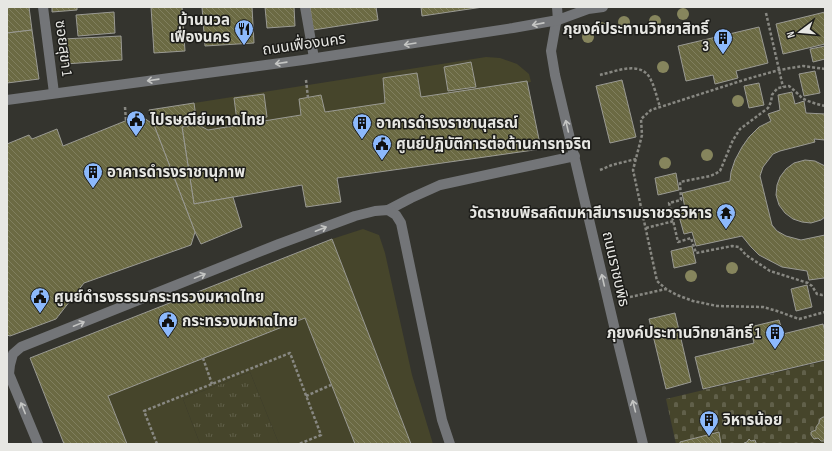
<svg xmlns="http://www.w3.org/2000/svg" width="832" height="451" font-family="'Sofia Sans Condensed','Noto Sans Thai',sans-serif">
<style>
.grass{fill:url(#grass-tufts)}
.cemetery{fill:url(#cemetery-stones)}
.garden{fill:#46452b}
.building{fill:url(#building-back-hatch);stroke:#9a9a93}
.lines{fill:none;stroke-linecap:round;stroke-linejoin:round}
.path{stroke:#888882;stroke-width:2.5;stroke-dasharray:3 2;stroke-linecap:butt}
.minor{stroke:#737578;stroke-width:10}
.tree{fill:#86855d}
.oneway{stroke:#c4c5c3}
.labels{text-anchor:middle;stroke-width:3;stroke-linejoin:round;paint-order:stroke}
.poi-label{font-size:15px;font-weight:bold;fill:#e7e7e3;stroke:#1c1c19;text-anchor:start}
.street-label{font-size:15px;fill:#e7e7e3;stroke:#1c1c19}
</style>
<defs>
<pattern id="grass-tufts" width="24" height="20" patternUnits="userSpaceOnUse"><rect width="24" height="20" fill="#46452b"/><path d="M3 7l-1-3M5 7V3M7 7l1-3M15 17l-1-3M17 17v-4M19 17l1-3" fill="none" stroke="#61604a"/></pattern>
<pattern id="cemetery-stones" width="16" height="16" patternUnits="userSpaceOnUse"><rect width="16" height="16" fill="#46452b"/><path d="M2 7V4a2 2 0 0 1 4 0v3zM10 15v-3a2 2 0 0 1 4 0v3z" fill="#61604a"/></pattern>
<pattern id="building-back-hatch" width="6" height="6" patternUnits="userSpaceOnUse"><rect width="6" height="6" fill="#6b6a43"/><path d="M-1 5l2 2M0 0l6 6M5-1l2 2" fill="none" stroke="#807f5e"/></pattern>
</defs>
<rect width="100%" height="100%" fill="#34342e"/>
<polygon class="grass" points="250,372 279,444 200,444 183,399"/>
<polygon class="cemetery" points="825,361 825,444 676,444 666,399"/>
<g class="garden">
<polygon points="486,57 500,58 517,64 529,74 531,82 208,130 197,124 194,103"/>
<polygon points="363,229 379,235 385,253 412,375 433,444 411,444 332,239"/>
<polygon points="305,318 355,444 279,444 250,372 183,399 200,444 127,444 108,396"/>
</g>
<g class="building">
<polygon points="7,7 29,7 32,30 7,33"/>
<polygon points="52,7 77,7 77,10 52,12"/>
<polygon points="151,7 182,7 185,51 154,53"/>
<polygon points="202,7 252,7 254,43 205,46"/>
<polygon points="265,7 294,7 295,26 267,28"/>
<polygon points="310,7 376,7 378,20 313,30"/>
<polygon points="421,7 483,7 422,16"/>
<polygon points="114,12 115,33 78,36 76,15"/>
<polygon points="825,12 825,44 783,54 776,24"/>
<polygon points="759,27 768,63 736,71 738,78 715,84 713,75 686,81 678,46"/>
<polygon points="32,30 39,79 7,83 7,33"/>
<polygon points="121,36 122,60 65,64 63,39"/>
<polygon points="825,46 825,59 813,62 810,49"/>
<polygon points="471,62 476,87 448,91 444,67"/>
<polygon points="815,71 820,93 804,96 799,74"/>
<polygon points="417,73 421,97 527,81 541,149 337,178 341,202 306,207 302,185 194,204 182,127 197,124 208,130 301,115 299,99 321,95 325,112 385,103 383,78"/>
<polygon points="622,80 636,137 610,143 596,86"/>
<polygon points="759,83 764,105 749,108 744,86"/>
<polygon points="792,92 795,104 804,101 806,113 825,114 825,140 814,139 815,142 780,151 773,154 763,167 760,176 772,225 777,231 786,236 801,240 825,235 825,280 824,278 809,280 807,271 782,267 759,255 751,247 742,236 696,246 692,232 684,234 677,209 685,208 682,193 730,181 731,172 735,160 742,147 749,137 759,127 771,121 768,114 780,110 778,95"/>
<polygon points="264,94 267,117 237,121 234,98"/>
<polygon points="194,103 197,124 182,127 194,204 233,197 242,227 201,244 195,232 154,125 149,110"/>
<polygon points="140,115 154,125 195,232 191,245 84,283 56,319 10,336 7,335 7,144 29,135 32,139 57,129 63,146"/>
<polygon points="805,160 815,161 825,166 825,217 821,220 811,223 802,222 793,219 785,213 779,205 776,195 777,185 780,177 786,169 794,163"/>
<polygon points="676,173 679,190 658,195 655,178"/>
<polygon points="332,239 411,444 355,444 305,318 108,396 127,444 64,444 30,358"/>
<polygon points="692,246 696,263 674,268 671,251"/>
<polygon points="807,285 812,307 796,311 791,289"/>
<polygon points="675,313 691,382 666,389 649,319"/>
<polygon points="779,320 783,334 823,324 825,332 825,360 703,389 695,357 754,343 750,327"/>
<polygon points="823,417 825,417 825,441 821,441 818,438 814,439 811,435 811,432 816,430 816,427 819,423 820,419"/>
<polygon points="719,432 721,444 680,444 680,442"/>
<polygon points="749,439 751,441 755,440 756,443 758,444 744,444 744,443 747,442"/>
</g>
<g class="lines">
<g class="path">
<polyline points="766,13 783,87"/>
<polyline points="825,69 803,66 779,70 747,79 651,110 641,119 642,135 633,170 657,281 666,289 677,295 693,301 717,306 763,307 777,311 799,319 825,312"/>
<path d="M 600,75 C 617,71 642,60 651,80 C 655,88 657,98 660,107"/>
<polyline points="306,80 308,98"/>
<path d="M 825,106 C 817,104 809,102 802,98 C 798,94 794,90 789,86 L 778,88 L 774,92 L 772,95 L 771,102 L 768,108 L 740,129 L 733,140 L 720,171 L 715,174 L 710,176 L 680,182 L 681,200 L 669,203 L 678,242 L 691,238 L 696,253 L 732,246 L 739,247 L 746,255 L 770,271 L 808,283 L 812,286 L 817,294 L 822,295 L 825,294"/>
<polyline points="125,107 126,121"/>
<polyline points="600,170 612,165 636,159"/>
<polyline points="646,228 674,221"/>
<polyline points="630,297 666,289"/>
<polyline points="203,358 212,384"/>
<polyline points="306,396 331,385"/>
<polyline points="157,444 144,411 290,353 321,435 299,444"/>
</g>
<g class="minor">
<polyline points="43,7 54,93"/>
<polyline points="305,7 314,58"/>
<polyline points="557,7 558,20 556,23 551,51 555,75 615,330 643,444"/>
<polyline points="7,100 303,60 513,28 558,20 588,9 603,7"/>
<polyline points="388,210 411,198 440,185 575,156"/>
<polyline points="38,444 9,374 10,365 13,354 21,347 279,244 355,216 375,211 388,210 396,215 401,223 442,420 450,444"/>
</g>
</g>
<g class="tree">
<circle cx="683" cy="14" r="6"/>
<circle cx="655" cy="21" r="6"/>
<circle cx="624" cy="22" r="6"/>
<circle cx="601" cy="28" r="6"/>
<circle cx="588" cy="37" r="6"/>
<circle cx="663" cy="67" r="6"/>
<circle cx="738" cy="101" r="6"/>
<circle cx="707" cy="155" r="6"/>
<circle cx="665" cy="163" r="6"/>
<circle cx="732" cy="268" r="6"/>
<circle cx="691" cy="276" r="6"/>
</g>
<defs><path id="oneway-shaft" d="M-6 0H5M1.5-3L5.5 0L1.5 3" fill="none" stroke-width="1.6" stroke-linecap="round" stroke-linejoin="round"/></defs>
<g class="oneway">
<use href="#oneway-shaft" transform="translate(538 24) rotate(169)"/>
<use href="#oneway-shaft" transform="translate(410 44) rotate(171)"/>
<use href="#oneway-shaft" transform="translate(281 63) rotate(172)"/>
<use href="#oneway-shaft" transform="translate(153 80) rotate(172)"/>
<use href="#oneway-shaft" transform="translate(567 126) rotate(-103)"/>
<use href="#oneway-shaft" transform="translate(321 229) rotate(-21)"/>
<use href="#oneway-shaft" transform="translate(200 276) rotate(-22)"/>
<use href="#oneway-shaft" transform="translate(603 280) rotate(-103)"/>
<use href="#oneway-shaft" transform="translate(79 324) rotate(-22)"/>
<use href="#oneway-shaft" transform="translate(634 406) rotate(-104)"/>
<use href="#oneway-shaft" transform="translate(23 408) rotate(-112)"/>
</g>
<defs>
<symbol id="restaurant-pin" viewBox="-11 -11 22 30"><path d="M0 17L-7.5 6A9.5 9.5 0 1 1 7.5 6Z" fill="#8cb9fc" stroke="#1c1c19"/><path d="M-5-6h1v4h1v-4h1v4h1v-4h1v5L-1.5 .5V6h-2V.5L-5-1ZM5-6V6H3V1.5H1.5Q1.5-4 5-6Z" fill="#111"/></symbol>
<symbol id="building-pin" viewBox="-11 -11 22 30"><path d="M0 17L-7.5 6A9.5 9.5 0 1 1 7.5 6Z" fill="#8cb9fc" stroke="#1c1c19"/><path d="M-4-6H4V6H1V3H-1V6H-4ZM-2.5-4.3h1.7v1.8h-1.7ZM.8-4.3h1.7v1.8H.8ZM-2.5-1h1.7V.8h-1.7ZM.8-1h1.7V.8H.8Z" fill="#111"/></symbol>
<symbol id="civic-pin" viewBox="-11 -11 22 30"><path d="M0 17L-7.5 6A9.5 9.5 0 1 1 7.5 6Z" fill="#8cb9fc" stroke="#1c1c19"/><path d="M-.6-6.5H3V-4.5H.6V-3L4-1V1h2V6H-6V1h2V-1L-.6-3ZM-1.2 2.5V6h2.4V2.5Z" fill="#111"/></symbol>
<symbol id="temple-pin" viewBox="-11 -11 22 30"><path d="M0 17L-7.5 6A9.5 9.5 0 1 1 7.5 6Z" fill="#8cb9fc" stroke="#1c1c19"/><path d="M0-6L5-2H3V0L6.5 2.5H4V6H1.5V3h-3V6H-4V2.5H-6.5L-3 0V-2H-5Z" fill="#111"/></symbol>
</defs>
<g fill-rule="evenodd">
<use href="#restaurant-pin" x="233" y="18" width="22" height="30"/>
<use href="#building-pin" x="712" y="27" width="22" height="30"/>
<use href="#civic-pin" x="125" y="109" width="22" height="30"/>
<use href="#building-pin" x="351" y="112" width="22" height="30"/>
<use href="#civic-pin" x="371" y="133" width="22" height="30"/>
<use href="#building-pin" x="82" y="161" width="22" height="30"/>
<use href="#temple-pin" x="715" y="202" width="22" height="30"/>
<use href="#civic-pin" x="29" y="286" width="22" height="30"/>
<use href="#civic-pin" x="157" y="310" width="22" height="30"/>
<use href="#building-pin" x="764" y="322" width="22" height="30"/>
<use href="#building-pin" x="698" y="409" width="22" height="30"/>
</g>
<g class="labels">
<g class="poi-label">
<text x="230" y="25" text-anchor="end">บ้านนวล<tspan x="230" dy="17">เฟื่องนคร</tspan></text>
<text x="709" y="34" text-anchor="end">ภุยงค์ประทานวิทยาสิทธิ์<tspan x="709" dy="17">3</tspan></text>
<text x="150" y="125">ไปรษณีย์มหาดไทย</text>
<text x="376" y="128">อาคารดำรงราชานุสรณ์</text>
<text x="396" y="149">ศูนย์ปฏิบัติการต่อต้านการทุจริต</text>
<text x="107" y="177">อาคารดำรงราชานุภาพ</text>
<text x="712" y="218" text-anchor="end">วัดราชบพิธสถิตมหาสีมารามราชวรวิหาร</text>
<text x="54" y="302">ศูนย์ดำรงธรรมกระทรวงมหาดไทย</text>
<text x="182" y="326">กระทรวงมหาดไทย</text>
<text x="761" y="338" text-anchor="end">ภุยงค์ประทานวิทยาสิทธิ์ 1</text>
<text x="723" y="425">วิหารน้อย</text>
</g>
<g class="street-label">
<text transform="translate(304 44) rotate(-8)" y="5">ถนนเฟื่องนคร</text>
<text transform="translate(64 48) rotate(83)" y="5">ซอยสุขา 1</text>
<text transform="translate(616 269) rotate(77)" y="5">ถนนราชบพิธ</text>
</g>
</g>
<rect width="832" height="451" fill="none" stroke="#e7e7e3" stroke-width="16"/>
<g transform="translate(800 32) rotate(254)" stroke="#1c1c19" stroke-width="3" paint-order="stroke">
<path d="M0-3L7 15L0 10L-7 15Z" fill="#e7e7e3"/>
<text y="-6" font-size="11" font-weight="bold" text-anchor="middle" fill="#e7e7e3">N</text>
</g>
</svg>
